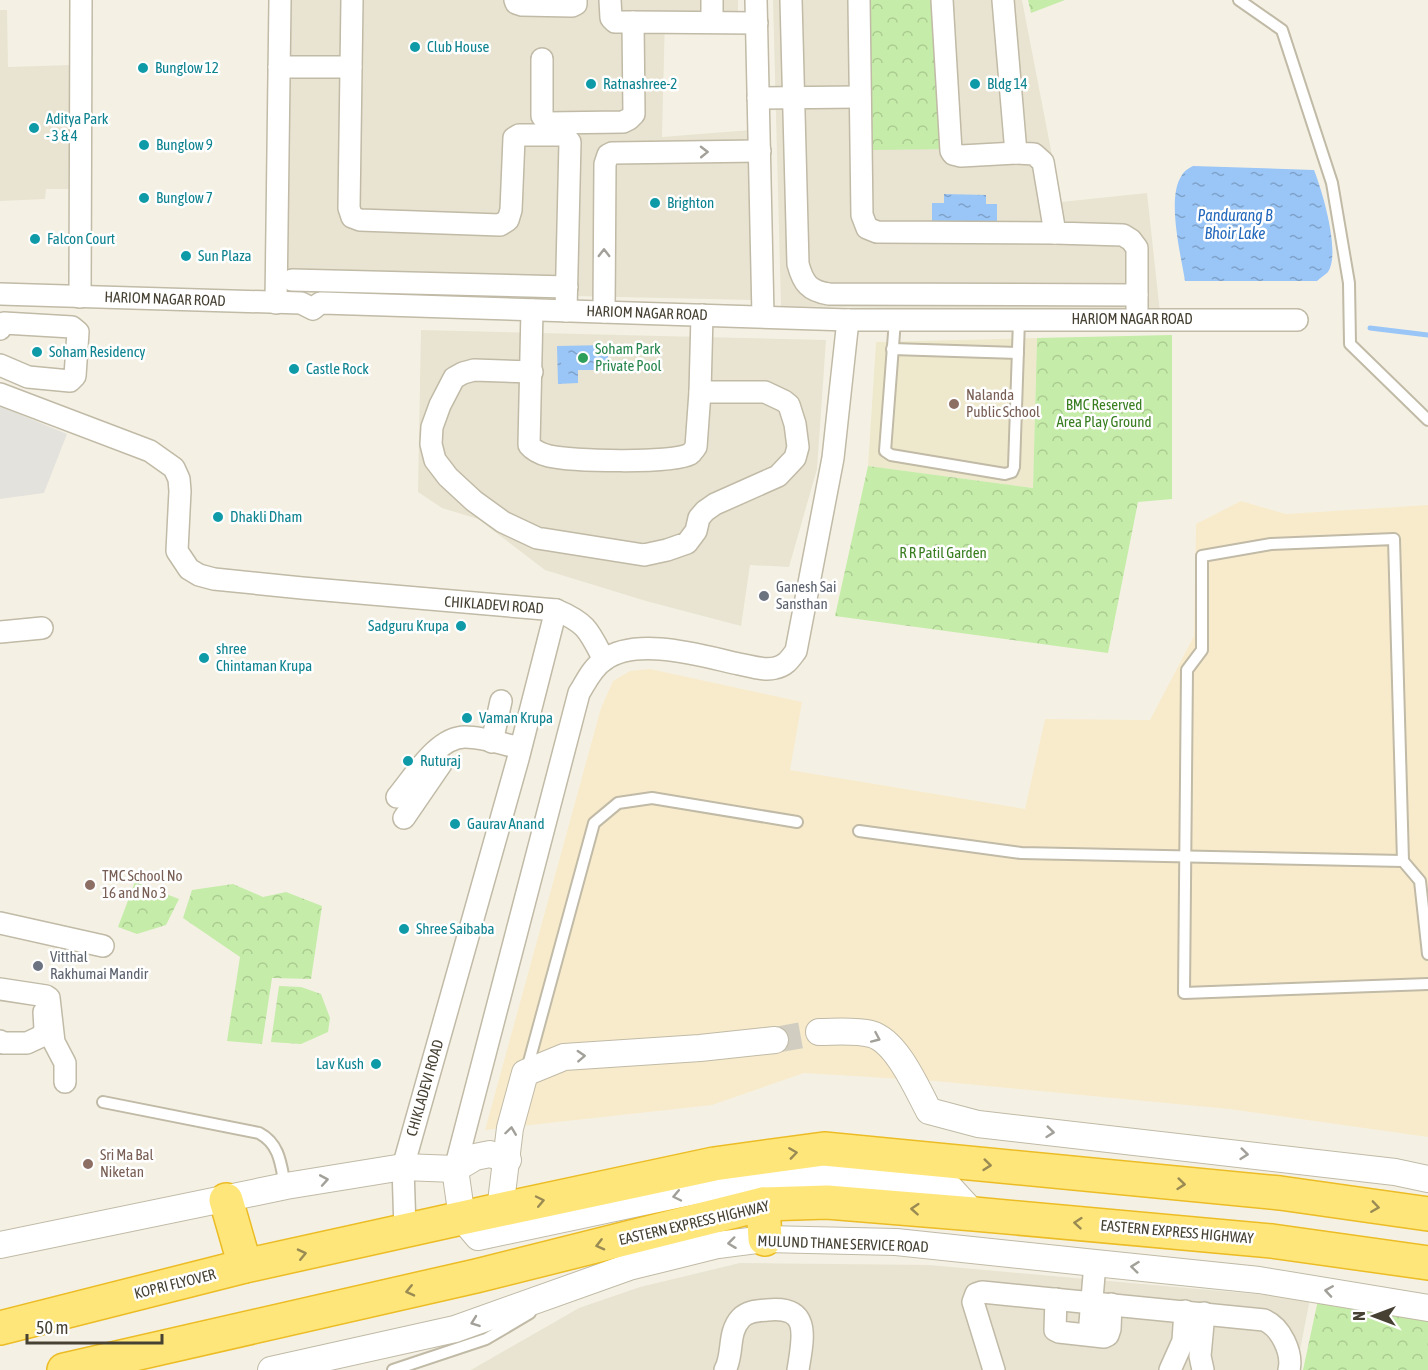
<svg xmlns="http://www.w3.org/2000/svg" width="1428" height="1370" font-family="'Asap Condensed',sans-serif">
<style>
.residential{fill:#e8e4d1}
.commercial{fill:#f8ebcc}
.education{fill:#eee9cc}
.forest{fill:url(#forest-crowns)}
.parking{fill:#e4e2dd}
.water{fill:url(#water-ripples)}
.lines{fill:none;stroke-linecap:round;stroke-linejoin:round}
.stream{stroke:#9ac5f7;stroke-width:5}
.tertiary-tunnel{stroke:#d1cec1;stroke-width:26;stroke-dasharray:26 13;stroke-linecap:butt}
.service-casing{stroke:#c0baa6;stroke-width:14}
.minor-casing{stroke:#c0baa6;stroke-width:24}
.tertiary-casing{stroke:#c0baa6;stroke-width:28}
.trunk-casing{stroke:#ecbc25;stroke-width:36}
.service{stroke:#fff;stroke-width:10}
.minor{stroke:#fff;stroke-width:21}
.tertiary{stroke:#fff;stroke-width:26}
.trunk{stroke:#ffe67b;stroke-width:33}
.oneway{stroke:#a2a099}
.oneway2{stroke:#998b53}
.culture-dot{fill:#0f9aa8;stroke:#fff;stroke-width:2}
.leisure-dot{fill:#2e9e5b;stroke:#fff;stroke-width:2}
.education-dot{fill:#8d6e63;stroke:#fff;stroke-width:2}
.worship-dot{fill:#6b7280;stroke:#fff;stroke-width:2}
.labels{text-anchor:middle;stroke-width:5;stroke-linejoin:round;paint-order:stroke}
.culture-label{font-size:15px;fill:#0d838f;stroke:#fff;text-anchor:start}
.street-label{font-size:15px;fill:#464133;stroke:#fff}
.leisure-label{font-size:15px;fill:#27864d;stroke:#fff;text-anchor:start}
.education-label{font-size:15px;fill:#785e54;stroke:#fff;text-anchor:start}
.park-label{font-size:15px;fill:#397e21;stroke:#fff}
.worship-label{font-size:15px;fill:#5b616d;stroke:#fff;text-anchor:start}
.water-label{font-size:16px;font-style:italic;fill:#2268bc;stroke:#fff}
</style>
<defs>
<pattern id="forest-crowns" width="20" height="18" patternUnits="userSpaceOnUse" patternTransform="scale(1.5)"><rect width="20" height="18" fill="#c5eca8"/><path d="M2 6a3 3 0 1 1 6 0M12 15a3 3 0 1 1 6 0" fill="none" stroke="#abcc91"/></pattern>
<pattern id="water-ripples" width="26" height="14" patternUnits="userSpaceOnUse" patternTransform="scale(1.5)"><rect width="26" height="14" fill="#9ac5f7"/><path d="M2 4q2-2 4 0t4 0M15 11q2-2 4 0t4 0" fill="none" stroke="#7fa2c9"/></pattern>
</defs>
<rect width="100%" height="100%" fill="#f4f1e4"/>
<g class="residential">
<polygon points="277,0 738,0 738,17 665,16 662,137 751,130 753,300 271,289"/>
<polygon points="773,0 1022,0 1061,202 1147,193 1160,313 781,306"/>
<polygon points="0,10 7,10 8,67 71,65 70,189 46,189 45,199 0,201"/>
<polygon points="421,330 826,340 817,469 789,567 750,565 741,626 646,601 545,570 478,519 442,508 418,492"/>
<polygon points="740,1263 929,1265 1310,1299 1296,1370 471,1370 579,1308 640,1287"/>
</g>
<polygon class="commercial" points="1241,501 1286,514 1428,505 1428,1137 1229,1109 935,1081 804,1073 712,1105 485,1130 601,708 613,681 630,671 650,669 802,702 790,770 1025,809 1045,719 1150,720 1194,636 1196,524"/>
<polygon class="education" points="1037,338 1033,488 868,466 876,342"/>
<g class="forest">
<polygon points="871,0 939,0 952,149 869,150"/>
<polygon points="1028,0 1065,0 1031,13"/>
<polygon points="1172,335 1172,499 1138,502 1108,653 835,616 868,466 1033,488 1037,338"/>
<polygon points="135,882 179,899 166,925 137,934 118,927"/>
<polygon points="233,884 263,897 286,892 322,906 311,979 272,978 262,1044 227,1041 240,957 183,918 192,890"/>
<polygon points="279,986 301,987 321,994 330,1018 328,1032 301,1044 271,1042"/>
<polygon points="1318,1300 1428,1318 1428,1370 1303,1370"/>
</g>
<polygon class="parking" points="0,406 67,434 44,493 0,499"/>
<g class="water">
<path d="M 1193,166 L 1314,170 C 1322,190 1341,253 1328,272 C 1325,275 1320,278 1317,281 L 1185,281 C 1181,255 1166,197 1182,175 C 1184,171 1189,168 1193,166 Z"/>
<polygon points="944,194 986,195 986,204 997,204 997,222 932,222 932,203 944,203"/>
<polygon points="608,345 608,370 578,370 578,383 558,384 557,346"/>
</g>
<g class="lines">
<polyline class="stream" points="1370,328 1428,335"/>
<polyline class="tertiary-tunnel" points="775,1040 819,1032"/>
<defs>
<g id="service">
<polyline points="1239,0 1282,30 1332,183 1349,283 1350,344 1428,420"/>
<polyline points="895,320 885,451 891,455 1005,474 1012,472 1014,467 1019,320"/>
<polyline points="892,349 1018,353"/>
<polyline points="859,831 1021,853 1403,861 1420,881 1428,954"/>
<polyline points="1403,861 1394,539 1271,544 1202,556 1202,650 1187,670 1184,993 1428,984"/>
<polyline points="527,1069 594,823 618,803 652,798 797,822"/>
<path d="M 103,1102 L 259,1133 C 280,1144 281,1165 285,1186"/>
<polyline points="393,1370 486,1339 530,1313"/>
</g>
<g id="minor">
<polyline points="352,0 349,208 352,217 360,220 500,225 508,220 511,210 514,138 519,135 564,135 570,142 566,311"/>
<polyline points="515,0 516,3 522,5 572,6 576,4 576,0"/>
<polyline points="610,0 611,18 615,22 633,22"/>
<polyline points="712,0 712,22"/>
<polyline points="756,0 763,316"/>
<path d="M 791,0 L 798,264 C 803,283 809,291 829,294 L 1137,295"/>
<polyline points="859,0 862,215 867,228 877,232 1055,233"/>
<polyline points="942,0 951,151 953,154 961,156 1016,153"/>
<polyline points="1003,0 1016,153 1034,154 1043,162 1055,233 1123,235 1131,240 1137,248 1137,308"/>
<polyline points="542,59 542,116 547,123 623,122 629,119 634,114 633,22 757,23"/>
<polyline points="279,67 351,67"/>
<polyline points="758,98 860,97"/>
<polyline points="292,280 567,287"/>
<polyline points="0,294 301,303 313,309 320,303 323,303 848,320 1297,320"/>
<polyline points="80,297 81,0"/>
<polyline points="276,303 280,0"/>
<path d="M 532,310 L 529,445 C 534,451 541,454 549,456 C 570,461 672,464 690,454 C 693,452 694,449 696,447 L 700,392 L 702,315"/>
<polyline points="604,312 605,164 608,155 612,153 760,151"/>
<polyline points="0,329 2,324 4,323 72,327 78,332 75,376 70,381 28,377 0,365"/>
<polyline points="532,372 474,370 463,373 454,378 440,405 432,427 431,444 435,460 448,477 474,501 503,522 537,538 644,555 667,550 687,543 696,531 699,518 705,511 715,504 778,476 795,458 798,447 795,424 789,405 784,401 765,392 700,392"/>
<path d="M 0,394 L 150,451 L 174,468 L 179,479 L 180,491 L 177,551 L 189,569 L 199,575 L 214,579 L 302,588 L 556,610 C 587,623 589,631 604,660"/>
<polyline points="0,632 42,628"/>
<polyline points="492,742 501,701"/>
<path d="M 397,797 C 414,777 437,737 465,737 C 483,737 503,744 520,748"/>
<polyline points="404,818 441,764"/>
<polyline points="0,923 103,946"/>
<polyline points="0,989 46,996 49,998 54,1042 65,1063 65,1082"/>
<polyline points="0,1041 3,1043 27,1043 42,1036 45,1029 44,1012"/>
<path d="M 455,1169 L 579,693 C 586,682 592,668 604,660 C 637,636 702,656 739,664 C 750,666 764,671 775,668 C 786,666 790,659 796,651 L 833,458 L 848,320"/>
<polyline points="405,1230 403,1167 518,759 556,610"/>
<polyline points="1056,1299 1055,1330 1059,1332 1104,1337 1108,1335 1110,1329 1111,1304"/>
<polyline points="1090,1323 1095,1263"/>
<path d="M 725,1370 C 734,1354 727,1333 741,1318 C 748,1311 757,1311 767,1310 C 812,1305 803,1338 798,1370"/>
<path d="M 994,1370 L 973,1302 L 976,1294 L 982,1292 L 1264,1320 C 1281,1327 1293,1353 1289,1370"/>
<polyline points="1170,1370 1183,1341 1185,1311"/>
<polyline points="1203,1370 1200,1356 1204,1313"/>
</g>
<g id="tertiary">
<path d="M 819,1032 C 835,1032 854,1030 871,1034 C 897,1041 917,1089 929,1111 L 978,1124 L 1395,1172 L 1428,1179"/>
<polyline points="455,1169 462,1218 478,1237 756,1178 829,1177 951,1189 974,1214"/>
<polyline points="500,1210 510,1128 525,1073 564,1057 700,1048 775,1040"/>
<polyline points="0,1245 286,1186 403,1167 455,1169 475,1157 490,1154 508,1160"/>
<polyline points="271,1370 455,1329 629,1267 718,1245 765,1239 896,1242 1095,1263 1259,1280 1428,1308"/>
</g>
<g id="trunk">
<polyline points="226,1200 245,1266"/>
<polyline points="763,1204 765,1239"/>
<polyline points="0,1328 245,1266 462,1218 714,1164 824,1149 1280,1193 1428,1214"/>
<polyline points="64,1370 476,1276 763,1204 827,1202 974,1214 1272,1241 1428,1263"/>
</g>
</defs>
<use href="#service" class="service-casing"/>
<use href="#minor" class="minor-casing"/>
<use href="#tertiary" class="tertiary-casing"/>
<use href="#trunk" class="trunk-casing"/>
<use href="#service" class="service"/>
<use href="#minor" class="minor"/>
<use href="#tertiary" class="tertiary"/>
<use href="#trunk" class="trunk"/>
</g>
<defs><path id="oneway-chevron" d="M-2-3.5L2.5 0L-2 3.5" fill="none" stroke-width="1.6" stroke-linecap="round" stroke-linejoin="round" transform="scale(1.5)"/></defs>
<g class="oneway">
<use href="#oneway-chevron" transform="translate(704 152) rotate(-1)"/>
<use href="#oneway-chevron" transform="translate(604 253) rotate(-90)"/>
<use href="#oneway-chevron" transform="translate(876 1038) rotate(24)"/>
<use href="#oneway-chevron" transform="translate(581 1056) rotate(-3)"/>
<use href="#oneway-chevron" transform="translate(511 1131) rotate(-82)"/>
<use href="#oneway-chevron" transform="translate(1050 1132) rotate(6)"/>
<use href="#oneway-chevron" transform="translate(1244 1154) rotate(6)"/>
<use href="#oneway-chevron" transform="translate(324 1180) rotate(-10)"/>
<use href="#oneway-chevron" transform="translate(677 1196) rotate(168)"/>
<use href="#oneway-chevron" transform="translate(732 1243) rotate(173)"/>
<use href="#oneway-chevron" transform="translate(1135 1267) rotate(-174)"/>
<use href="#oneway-chevron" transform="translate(1329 1291) rotate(-171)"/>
<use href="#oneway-chevron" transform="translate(475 1322) rotate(160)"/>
</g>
<g class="oneway2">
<use href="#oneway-chevron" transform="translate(793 1153) rotate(-8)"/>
<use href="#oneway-chevron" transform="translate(987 1165) rotate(6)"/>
<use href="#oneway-chevron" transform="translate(1181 1184) rotate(6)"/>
<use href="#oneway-chevron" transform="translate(540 1201) rotate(-12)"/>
<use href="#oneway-chevron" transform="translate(1375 1207) rotate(8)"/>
<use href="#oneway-chevron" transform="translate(915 1209) rotate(-176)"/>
<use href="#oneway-chevron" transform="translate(1078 1223) rotate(-175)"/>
<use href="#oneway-chevron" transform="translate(600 1245) rotate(166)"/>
<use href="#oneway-chevron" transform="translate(302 1254) rotate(-13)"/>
<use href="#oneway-chevron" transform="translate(410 1291) rotate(167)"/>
</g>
<g class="culture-dot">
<circle cx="415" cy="47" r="6"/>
<circle cx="143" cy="68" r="6"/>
<circle cx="591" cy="84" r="6"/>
<circle cx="975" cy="84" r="6"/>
<circle cx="34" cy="128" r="6"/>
<circle cx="144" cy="145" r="6"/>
<circle cx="144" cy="198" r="6"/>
<circle cx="655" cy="203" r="6"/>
<circle cx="35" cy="239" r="6"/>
<circle cx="186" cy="256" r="6"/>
<circle cx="37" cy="352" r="6"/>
<circle cx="294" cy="369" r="6"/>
<circle cx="218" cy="517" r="6"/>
<circle cx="461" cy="626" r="6"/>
<circle cx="204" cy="658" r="6"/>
<circle cx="467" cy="718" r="6"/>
<circle cx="408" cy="761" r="6"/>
<circle cx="455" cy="824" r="6"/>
<circle cx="404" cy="929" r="6"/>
<circle cx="376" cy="1064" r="6"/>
</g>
<circle class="leisure-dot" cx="583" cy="358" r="6"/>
<g class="education-dot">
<circle cx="954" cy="404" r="6"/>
<circle cx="90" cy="885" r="6"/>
<circle cx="88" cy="1164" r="6"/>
</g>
<g class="worship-dot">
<circle cx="764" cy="596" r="6"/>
<circle cx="38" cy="966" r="6"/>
</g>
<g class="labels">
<g class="culture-label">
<text x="427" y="52">Club House</text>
<text x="155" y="73">Bunglow 12</text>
<text x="603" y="89">Ratnashree-2</text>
<text x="987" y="89">Bldg 14</text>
<text x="46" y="124">Aditya Park<tspan x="46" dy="17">- 3 &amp; 4</tspan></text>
<text x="156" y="150">Bunglow 9</text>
<text x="156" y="203">Bunglow 7</text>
<text x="667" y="208">Brighton</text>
<text x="47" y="244">Falcon Court</text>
<text x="198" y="261">Sun Plaza</text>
<text x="49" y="357">Soham Residency</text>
<text x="306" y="374">Castle Rock</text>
<text x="230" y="522">Dhakli Dham</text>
<text x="449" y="631" text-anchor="end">Sadguru Krupa</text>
<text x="216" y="654">shree<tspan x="216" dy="17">Chintaman Krupa</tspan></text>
<text x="479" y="723">Vaman Krupa</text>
<text x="420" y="766">Ruturaj</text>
<text x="467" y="829">Gaurav Anand</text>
<text x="416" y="934">Shree Saibaba</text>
<text x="364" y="1069" text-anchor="end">Lav Kush</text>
</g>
<g class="street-label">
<text transform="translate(165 299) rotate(2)" y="5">HARIOM NAGAR ROAD</text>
<text transform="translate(647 313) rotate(2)" y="5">HARIOM NAGAR ROAD</text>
<text x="1132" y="324">HARIOM NAGAR ROAD</text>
<text transform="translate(494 605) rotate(4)" y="5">CHIKLADEVI ROAD</text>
<text transform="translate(425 1088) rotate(-74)" y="5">CHIKLADEVI ROAD</text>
<text transform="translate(694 1223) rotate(-13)" y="5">EASTERN EXPRESS HIGHWAY</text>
<text transform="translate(1177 1232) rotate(5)" y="5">EASTERN EXPRESS HIGHWAY</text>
<text transform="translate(843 1244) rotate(2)" y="5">MULUND THANE SERVICE ROAD</text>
<text transform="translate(175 1284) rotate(-14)" y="5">KOPRI FLYOVER</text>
</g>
<g class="leisure-label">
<text x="595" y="354">Soham Park<tspan x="595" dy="17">Private Pool</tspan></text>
</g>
<g class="education-label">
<text x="966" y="400">Nalanda<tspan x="966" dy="17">Public School</tspan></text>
<text x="102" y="881">TMC School No<tspan x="102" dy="17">16 and No 3</tspan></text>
<text x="100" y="1160">Sri Ma Bal<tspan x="100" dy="17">Niketan</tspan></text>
</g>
<g class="park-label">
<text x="1104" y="410">BMC Reserved<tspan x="1104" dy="17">Area Play Ground</tspan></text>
<text x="943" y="558">R R Patil Garden</text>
</g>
<g class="worship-label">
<text x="776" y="592">Ganesh Sai<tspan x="776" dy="17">Sansthan</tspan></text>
<text x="50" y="962">Vitthal<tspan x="50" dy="17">Rakhumai Mandir</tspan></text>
</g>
<g class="water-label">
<text x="1235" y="221">Pandurang B<tspan x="1235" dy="18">Bhoir Lake</tspan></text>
</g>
</g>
<g transform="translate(1374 1316) rotate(270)" stroke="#ffffff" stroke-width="4.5" paint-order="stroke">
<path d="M0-4.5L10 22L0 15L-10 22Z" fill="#464133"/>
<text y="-9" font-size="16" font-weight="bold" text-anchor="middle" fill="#464133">N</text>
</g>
<path d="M27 1334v9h135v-9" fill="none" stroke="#464133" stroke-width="3"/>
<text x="36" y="1334" font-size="18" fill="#464133" stroke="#ffffff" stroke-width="4.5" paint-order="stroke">50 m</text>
</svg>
